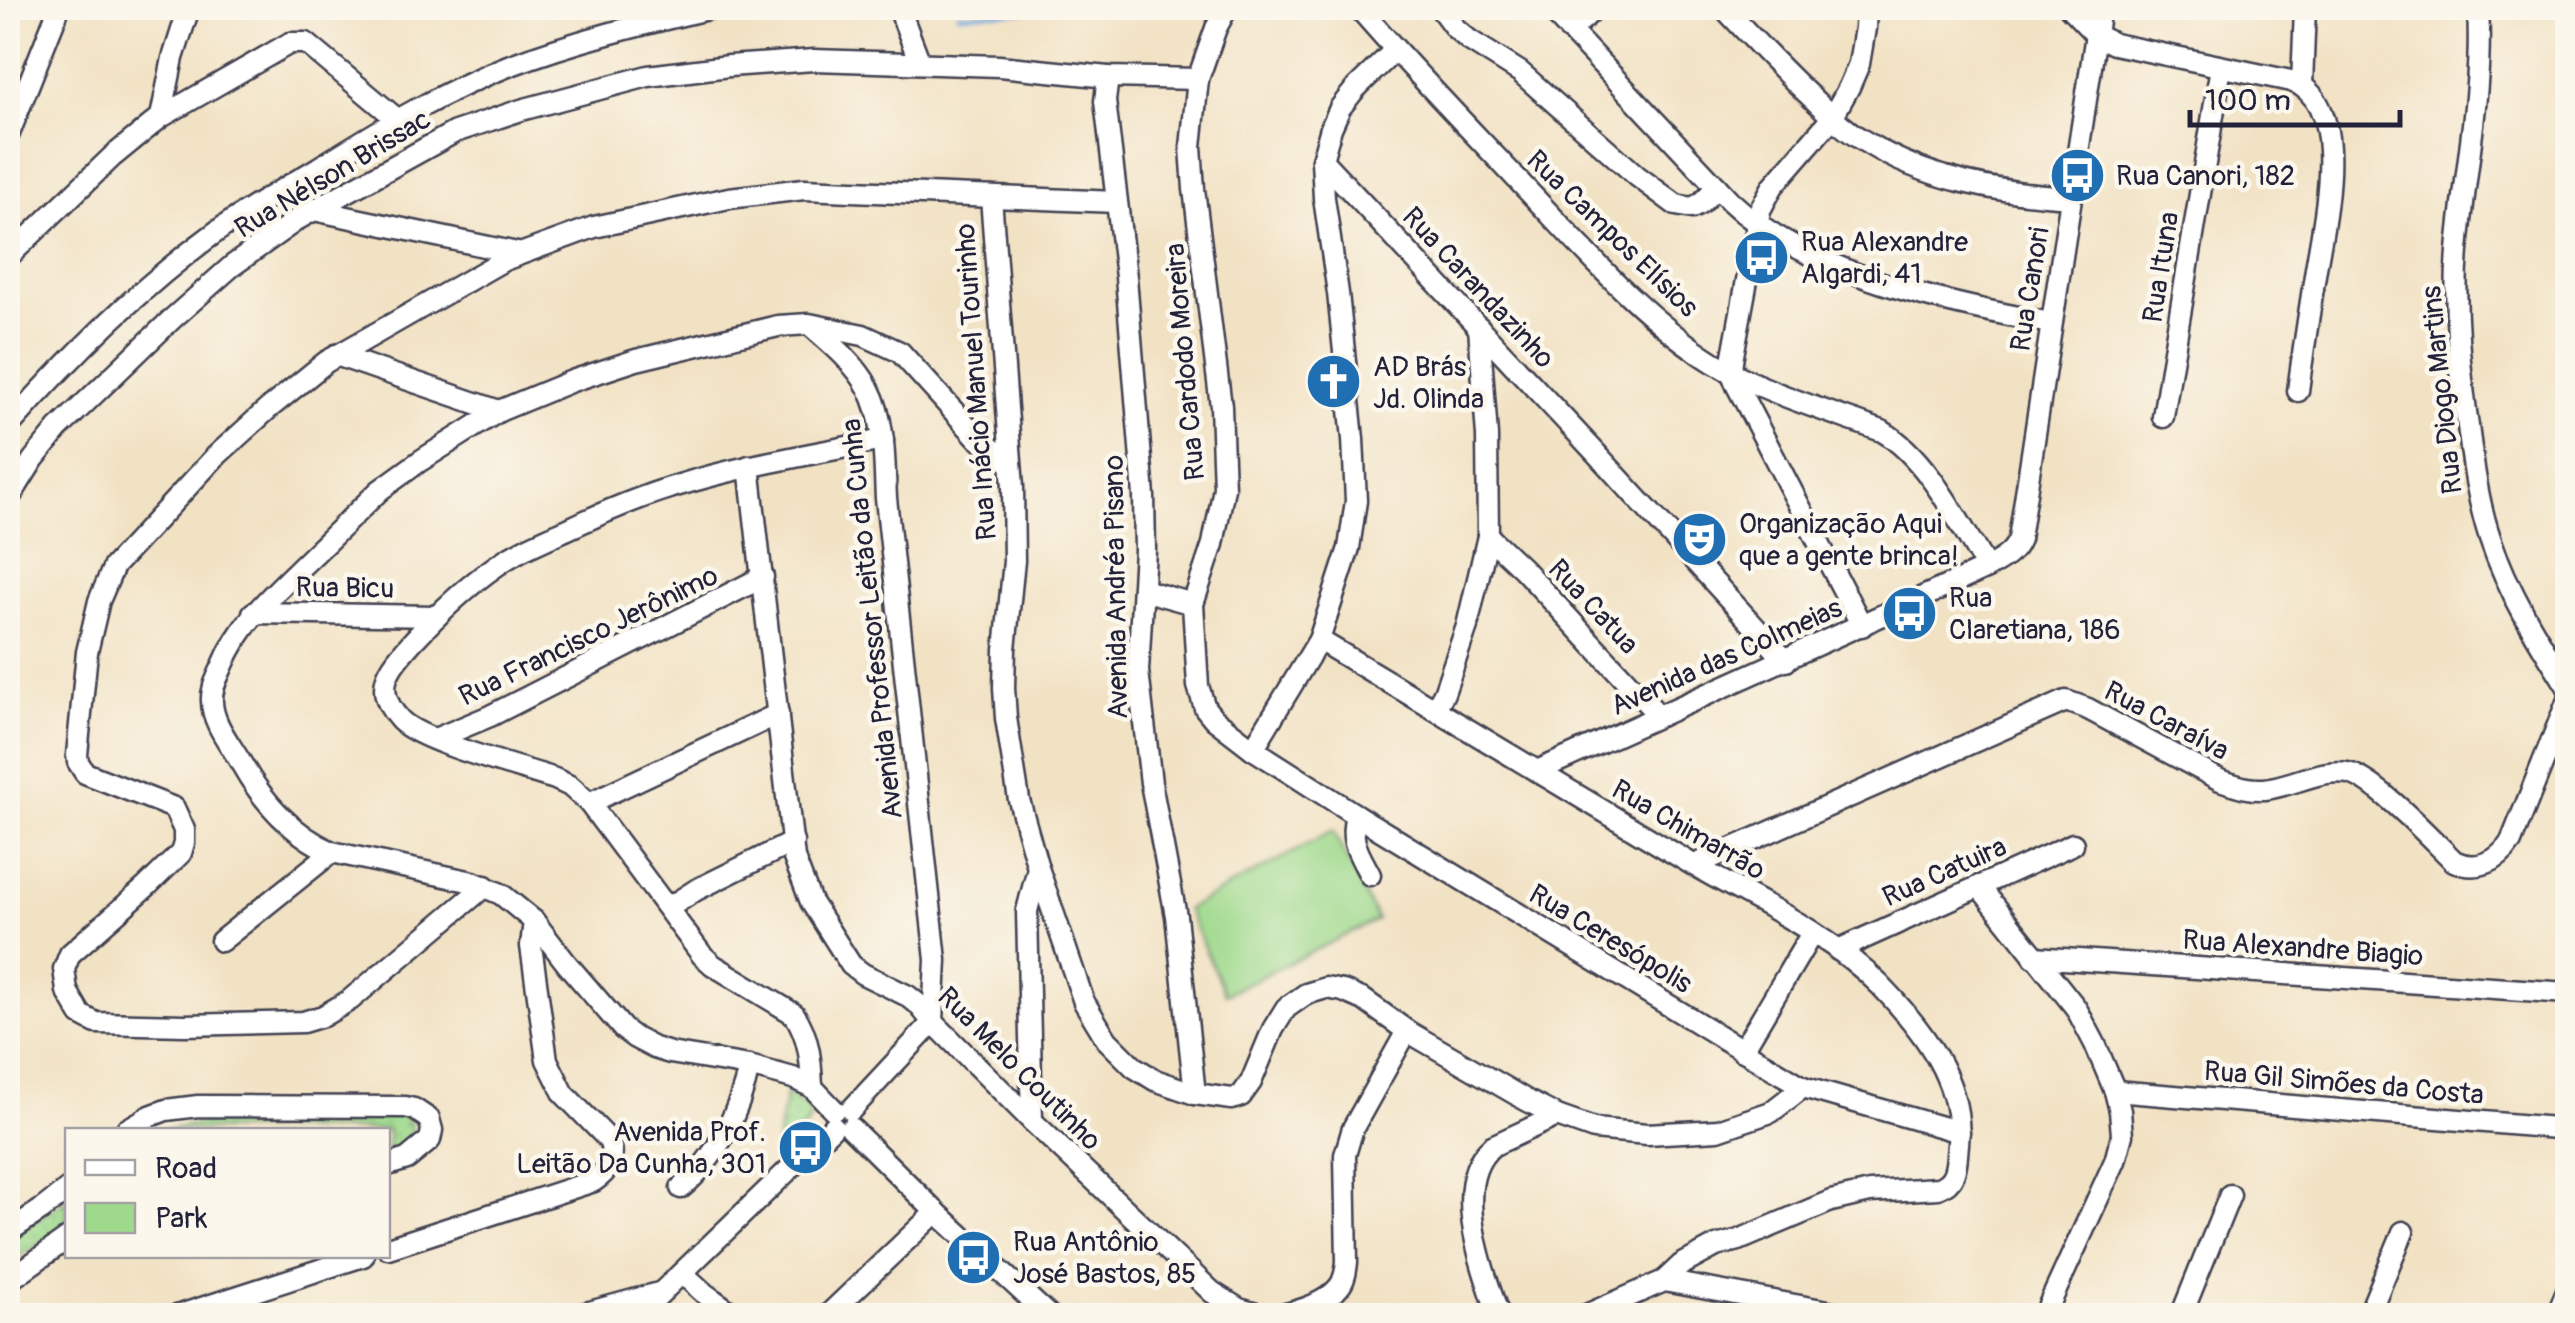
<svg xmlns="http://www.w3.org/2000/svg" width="2575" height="1323" font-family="Pangolin,sans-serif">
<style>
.green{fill:#9ed98c;stroke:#607e64;stroke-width:2.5}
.park{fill:url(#park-dots);stroke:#607e64;stroke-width:2.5}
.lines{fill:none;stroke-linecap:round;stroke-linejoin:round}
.stream{stroke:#66a2d7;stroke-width:4}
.minor-casing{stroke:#413f50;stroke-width:25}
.minor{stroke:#fff;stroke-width:20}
.labels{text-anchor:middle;stroke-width:9;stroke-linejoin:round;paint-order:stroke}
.street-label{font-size:28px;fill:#22223b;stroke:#fbf7ec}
.poi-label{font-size:28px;fill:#22223b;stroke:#fbf7ec;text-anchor:start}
</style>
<defs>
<pattern id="park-dots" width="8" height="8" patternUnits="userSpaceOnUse" patternTransform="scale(2.5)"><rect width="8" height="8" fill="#9ed98c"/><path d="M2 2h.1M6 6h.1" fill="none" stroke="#88ba7a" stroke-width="1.8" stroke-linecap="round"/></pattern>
</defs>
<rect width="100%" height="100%" fill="#fbf7ec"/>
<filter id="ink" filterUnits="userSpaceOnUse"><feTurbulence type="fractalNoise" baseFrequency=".01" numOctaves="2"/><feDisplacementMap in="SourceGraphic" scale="20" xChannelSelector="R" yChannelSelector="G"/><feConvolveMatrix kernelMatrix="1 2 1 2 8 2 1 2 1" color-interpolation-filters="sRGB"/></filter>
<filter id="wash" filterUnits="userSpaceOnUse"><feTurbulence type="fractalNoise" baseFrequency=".0048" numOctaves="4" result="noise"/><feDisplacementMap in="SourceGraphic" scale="40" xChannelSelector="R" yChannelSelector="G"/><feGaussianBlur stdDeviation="2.25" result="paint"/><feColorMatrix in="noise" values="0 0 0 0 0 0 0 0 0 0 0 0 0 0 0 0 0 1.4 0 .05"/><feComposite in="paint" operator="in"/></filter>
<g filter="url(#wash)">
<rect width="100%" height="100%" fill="#f2e2c4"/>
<polygon class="green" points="1333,831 1377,920 1225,994 1187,909"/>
<g class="park">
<polygon points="786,1093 809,1109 810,1121 782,1149 777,1141"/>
<polygon points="402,1110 412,1127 409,1141 388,1151 388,1130 162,1130 224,1119"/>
<polygon points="67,1199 67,1229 8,1262 8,1239"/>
</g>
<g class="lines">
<g class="stream">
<polyline points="958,14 1019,12 1047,8"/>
<polyline points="2568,388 2564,413 2568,421"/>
</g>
</g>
</g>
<g filter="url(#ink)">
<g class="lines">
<defs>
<g id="minor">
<polyline points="899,8 920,63"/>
<polyline points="1227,8 1216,28 1198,79 1191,147 1194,189 1221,406 1224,488 1213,544 1193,604 1198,686 1205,708 1214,719 1253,749 1356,815 1803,1087 1959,1132"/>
<path d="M 1359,8 C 1413,71 1472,131 1529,192 C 1586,252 1643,318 1713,362 C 1760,391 1830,412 1882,431 C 1928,458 1959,524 1987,568"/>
<polyline points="1440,8 1455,28 1469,40 1520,72 1637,176 1676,205 1692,208 1700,204 1717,187"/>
<path d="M 1549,8 L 1730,201 C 1807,274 1949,305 2051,323"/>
<path d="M 1724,8 C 1752,38 1780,68 1810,96 C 1827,112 1843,129 1864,141 C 1925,180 2000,193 2071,197"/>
<path d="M 2070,8 L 2096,35 L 2114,44 L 2291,81 C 2354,102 2322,227 2315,275 C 2309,314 2303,352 2298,391"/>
<path d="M 2478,8 C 2483,90 2465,169 2458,251 C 2453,310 2460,368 2468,426 C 2473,464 2478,502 2490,538 C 2508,592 2538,640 2568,687"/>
<polyline points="1570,31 1595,8"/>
<polyline points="1108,77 1105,101 1126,277 1144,496 1145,550 1138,671 1151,783 1176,916 1195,1094"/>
<polyline points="2302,85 2305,8"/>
<polyline points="161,117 173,58 189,8"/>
<polyline points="8,136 59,8"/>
<polyline points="1322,160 1595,452 1786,661"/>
<polyline points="991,197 1013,487 1014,561 1005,649 1004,688 1006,718 1019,800 1038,868 1084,1002 1107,1040 1134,1067 1155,1080 1195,1094 1232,1099 1241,1096 1251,1082 1273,1029 1286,1008 1306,994 1326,988 1343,991 1364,1000 1407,1031 1526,1100 1557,1116 1594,1129 1647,1134 1718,1130 1771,1112 1803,1087"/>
<polyline points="314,210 517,253"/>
<polyline points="8,257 112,157 161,117 290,43 306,43 398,120"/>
<path d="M 810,325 C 831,343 856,364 869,389 C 886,422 884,463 886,498 L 936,960 L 933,1022 L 851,1110"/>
<polyline points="336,355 499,411"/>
<polyline points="2163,417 2221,67"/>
<path d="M 8,427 C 69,358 137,290 212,235 C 248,208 289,186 328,162 C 386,126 444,91 508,66 C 574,41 643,24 712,8"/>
<polyline points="749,466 794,858 811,902 851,965 863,974 908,996 918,1004 933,1022 1032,1121 1212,1292 1239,1309 1264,1316"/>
<polyline points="8,500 33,460 58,429 172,319 232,266 298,219 455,132 521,110 648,76 729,66 814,60 999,66 1108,77 1198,79"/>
<polyline points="1488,536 1523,569 1659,716"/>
<polyline points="1143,590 1193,604"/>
<polyline points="253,613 437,616"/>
<polyline points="1862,626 1737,386 1731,371 1732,361 1760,210 1773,186 1832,118 1849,87 1859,64 1865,28 1866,8"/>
<path d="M 1319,640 C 1443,714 1566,789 1690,863 C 1755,901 1828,932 1881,986 C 1922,1029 1964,1082 1958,1144 C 1956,1163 1958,1181 1938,1188 L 1870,1192 L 1831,1201 L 1739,1240 L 1716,1246 L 1681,1265 L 1664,1281 L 1584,1316"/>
<polyline points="1435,709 1444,693 1467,626 1488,536 1487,436 1479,327"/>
<polyline points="435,739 490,716 763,577"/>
<polyline points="1253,749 1319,640 1349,548 1356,501 1353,439 1338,293 1324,198 1322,160 1331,128 1340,108 1356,88 1395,50"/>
<path d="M 1537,771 L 1987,568 C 2001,560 2013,554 2019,539 L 2100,8"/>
<polyline points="589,803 778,714"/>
<path d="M 1356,815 C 1349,841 1358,852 1370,875"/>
<path d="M 1695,865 L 2066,701 L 2088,709 L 2220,780 C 2235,785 2248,790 2265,789 C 2292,786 2321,768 2348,773 C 2375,778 2433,841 2454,861 C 2477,872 2498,862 2511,842 L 2568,700"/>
<polyline points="485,886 350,1000 323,1016 303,1022 185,1025 96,1023 81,1015 67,991 64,969 70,954 146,887 181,853 184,843 184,830 174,808 85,773 78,762 77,755 87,652 99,601 114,566 215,457 268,409 326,362 504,260 594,227 729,198 804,189 1116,202"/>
<polyline points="1979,886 2076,1008 2095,1044 2115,1091 2120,1111 2122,1135 2115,1161 2044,1316"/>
<polyline points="668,908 696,890 793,842"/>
<polyline points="221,941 332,852"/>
<polyline points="1838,950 2073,844"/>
<polyline points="2034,957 2568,993"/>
<polyline points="1742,1051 1812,933"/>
<path d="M 812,1087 C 811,1060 809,1036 794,1014 L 713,965 L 702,955 L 589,803 L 570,786 L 555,779 C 522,768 421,742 400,720 C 371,688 389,668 412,642 C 437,615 466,587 496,566 C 518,550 546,539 570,528 C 604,512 639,497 676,486 C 743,465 813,454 883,440"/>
<polyline points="2115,1091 2568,1129"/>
<path d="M 834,1110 L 812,1087 L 793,1078 L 749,1066 L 670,1053 L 654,1048 L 635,1038 L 623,1029 L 567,964 L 534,921 L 501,894 L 473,882 L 332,852 C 291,834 263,802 241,763 C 231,745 212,723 212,701 C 211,688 218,677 223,665 C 241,621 275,592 309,559 C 333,536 356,513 380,490 L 420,461 L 499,411 L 572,381 L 636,360 L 778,326 L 809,324 L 863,335 L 900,352 L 978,438 L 1010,463"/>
<polyline points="1032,1121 1027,911 1038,868"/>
<polyline points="851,1128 936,1212 1049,1316"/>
<polyline points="126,1130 150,1116 166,1110 198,1106 405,1107 414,1109 429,1119 432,1130 430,1140 407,1159 388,1165"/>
<path d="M 681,1188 C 717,1158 740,1111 749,1066"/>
<polyline points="8,1232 41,1210 68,1189"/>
<path d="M 388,1248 L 594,1181 C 609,1171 616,1158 609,1140 L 564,1094 L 547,1060 L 531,946 L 534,921"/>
<polyline points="682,1273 704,1293 736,1316"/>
<polyline points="8,1281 68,1238"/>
<polyline points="1664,1281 1855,1316"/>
<polyline points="177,1316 363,1256"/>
<polyline points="575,1316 659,1293"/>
<polyline points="637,1316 833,1127"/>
<polyline points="827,1316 936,1212"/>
<path d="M 1276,1316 C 1297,1312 1325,1304 1339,1287 C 1345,1280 1346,1271 1347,1262 L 1345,1155 L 1353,1128 L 1407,1031"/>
<path d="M 1499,1316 C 1483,1270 1449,1183 1492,1146 L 1557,1116"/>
<polyline points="2181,1316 2230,1195"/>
<polyline points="2368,1316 2403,1232"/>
<polyline points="2557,1316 2568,1288"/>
</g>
</defs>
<use href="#minor" class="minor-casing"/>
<use href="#minor" class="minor"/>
</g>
</g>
<defs>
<symbol id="bus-disc" viewBox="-11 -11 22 22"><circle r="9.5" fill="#1f6fb2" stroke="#fbf7ec"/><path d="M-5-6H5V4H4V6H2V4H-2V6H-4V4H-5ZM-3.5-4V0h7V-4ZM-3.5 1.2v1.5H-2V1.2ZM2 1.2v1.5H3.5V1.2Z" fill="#fff"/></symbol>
<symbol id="church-disc" viewBox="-11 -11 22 22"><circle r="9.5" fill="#1f6fb2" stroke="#fbf7ec"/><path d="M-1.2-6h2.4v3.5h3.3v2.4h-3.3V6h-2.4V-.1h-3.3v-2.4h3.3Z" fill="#fff"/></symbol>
<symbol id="theatre-disc" viewBox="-11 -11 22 22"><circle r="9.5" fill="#1f6fb2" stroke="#fbf7ec"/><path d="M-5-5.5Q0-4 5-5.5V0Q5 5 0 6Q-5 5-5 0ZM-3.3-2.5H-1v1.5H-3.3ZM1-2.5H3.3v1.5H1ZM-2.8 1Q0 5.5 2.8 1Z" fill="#fff"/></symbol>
</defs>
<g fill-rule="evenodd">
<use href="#bus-disc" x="2046" y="144" width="63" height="63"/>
<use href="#bus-disc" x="1730" y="226" width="63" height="63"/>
<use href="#church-disc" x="1302" y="350" width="63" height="63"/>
<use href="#theatre-disc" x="1668" y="508" width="63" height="63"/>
<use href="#bus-disc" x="1878" y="582" width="63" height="63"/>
<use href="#bus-disc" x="774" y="1116" width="63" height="63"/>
<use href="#bus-disc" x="942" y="1226" width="63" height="63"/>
</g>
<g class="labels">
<g class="street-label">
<text transform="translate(332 173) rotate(-31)" y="10">Rua Nélson Brissac</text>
<text transform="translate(1613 233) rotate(44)" y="10">Rua Campos Elísios</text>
<text transform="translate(2160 267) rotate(-81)" y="10">Rua Ituna</text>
<text transform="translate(1479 287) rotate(47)" y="10">Rua Carandazinho</text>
<text transform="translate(2029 289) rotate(-81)" y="10">Rua Canori</text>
<text transform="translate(1184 362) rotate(-95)" y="10">Rua Cardodo Moreira</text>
<text transform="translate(975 382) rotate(-94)" y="10">Rua Inácio Manuel Tourinho</text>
<text transform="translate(2441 390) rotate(-96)" y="10">Rua Diogo Martins</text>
<text transform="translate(345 587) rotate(1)" y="10">Rua Bicu</text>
<text transform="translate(1115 587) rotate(-91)" y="10">Avenida Andréa Pisano</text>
<text transform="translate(1594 606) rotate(47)" y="10">Rua Catua</text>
<text transform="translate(871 619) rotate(-96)" y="10">Avenida Professor Leitão da Cunha</text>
<text transform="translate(588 635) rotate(-26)" y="10">Rua Francisco Jerônimo</text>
<text transform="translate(1726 656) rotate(-24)" y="10">Avenida das Colmeias</text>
<text transform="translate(2167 720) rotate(28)" y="10">Rua Caraíva</text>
<text transform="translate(1689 829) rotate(30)" y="10">Rua Chimarrão</text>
<text transform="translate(1944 871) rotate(-24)" y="10">Rua Catuira</text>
<text transform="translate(1611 938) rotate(31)" y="10">Rua Ceresópolis</text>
<text transform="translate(2303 947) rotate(4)" y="10">Rua Alexandre Biagio</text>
<text transform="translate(1020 1068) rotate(45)" y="10">Rua Melo Coutinho</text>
<text transform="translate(2344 1082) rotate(5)" y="10">Rua Gil Simões da Costa</text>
</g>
<g class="poi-label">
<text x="2116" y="185">Rua Canori, 182</text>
<text x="1801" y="251">Rua Alexandre<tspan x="1801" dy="32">Algardi, 41</tspan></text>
<text x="1373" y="376">AD Brás<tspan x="1373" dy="32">Jd. Olinda</tspan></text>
<text x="1739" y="533">Organização Aqui<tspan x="1739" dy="32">que a gente brinca!</tspan></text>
<text x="1949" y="607">Rua<tspan x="1949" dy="32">Claretiana, 186</tspan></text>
<text x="766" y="1141" text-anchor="end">Avenida Prof.<tspan x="766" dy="32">Leitão Da Cunha, 301</tspan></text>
<text x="1013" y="1251">Rua Antônio<tspan x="1013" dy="32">José Bastos, 85</tspan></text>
</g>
</g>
<rect width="2575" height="1323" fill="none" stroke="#fbf7ec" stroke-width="40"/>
<rect x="65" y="1128" width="325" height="130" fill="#fbf7ec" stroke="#a4a2a5" stroke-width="2.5"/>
<rect x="85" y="1160" width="50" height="15" fill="#ffffff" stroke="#a4a2a5" stroke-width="2.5"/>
<text x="155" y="1178" font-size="30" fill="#22223b">Road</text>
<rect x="85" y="1203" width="50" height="30" fill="#9ed98c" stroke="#a4a2a5" stroke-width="2.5"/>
<text x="155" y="1228" font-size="30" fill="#22223b">Park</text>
<path d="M2190 110v15h210v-15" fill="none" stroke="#22223b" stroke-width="5"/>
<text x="2205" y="110" font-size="30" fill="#22223b" stroke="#fbf7ec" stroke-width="8" paint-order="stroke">100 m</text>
</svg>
